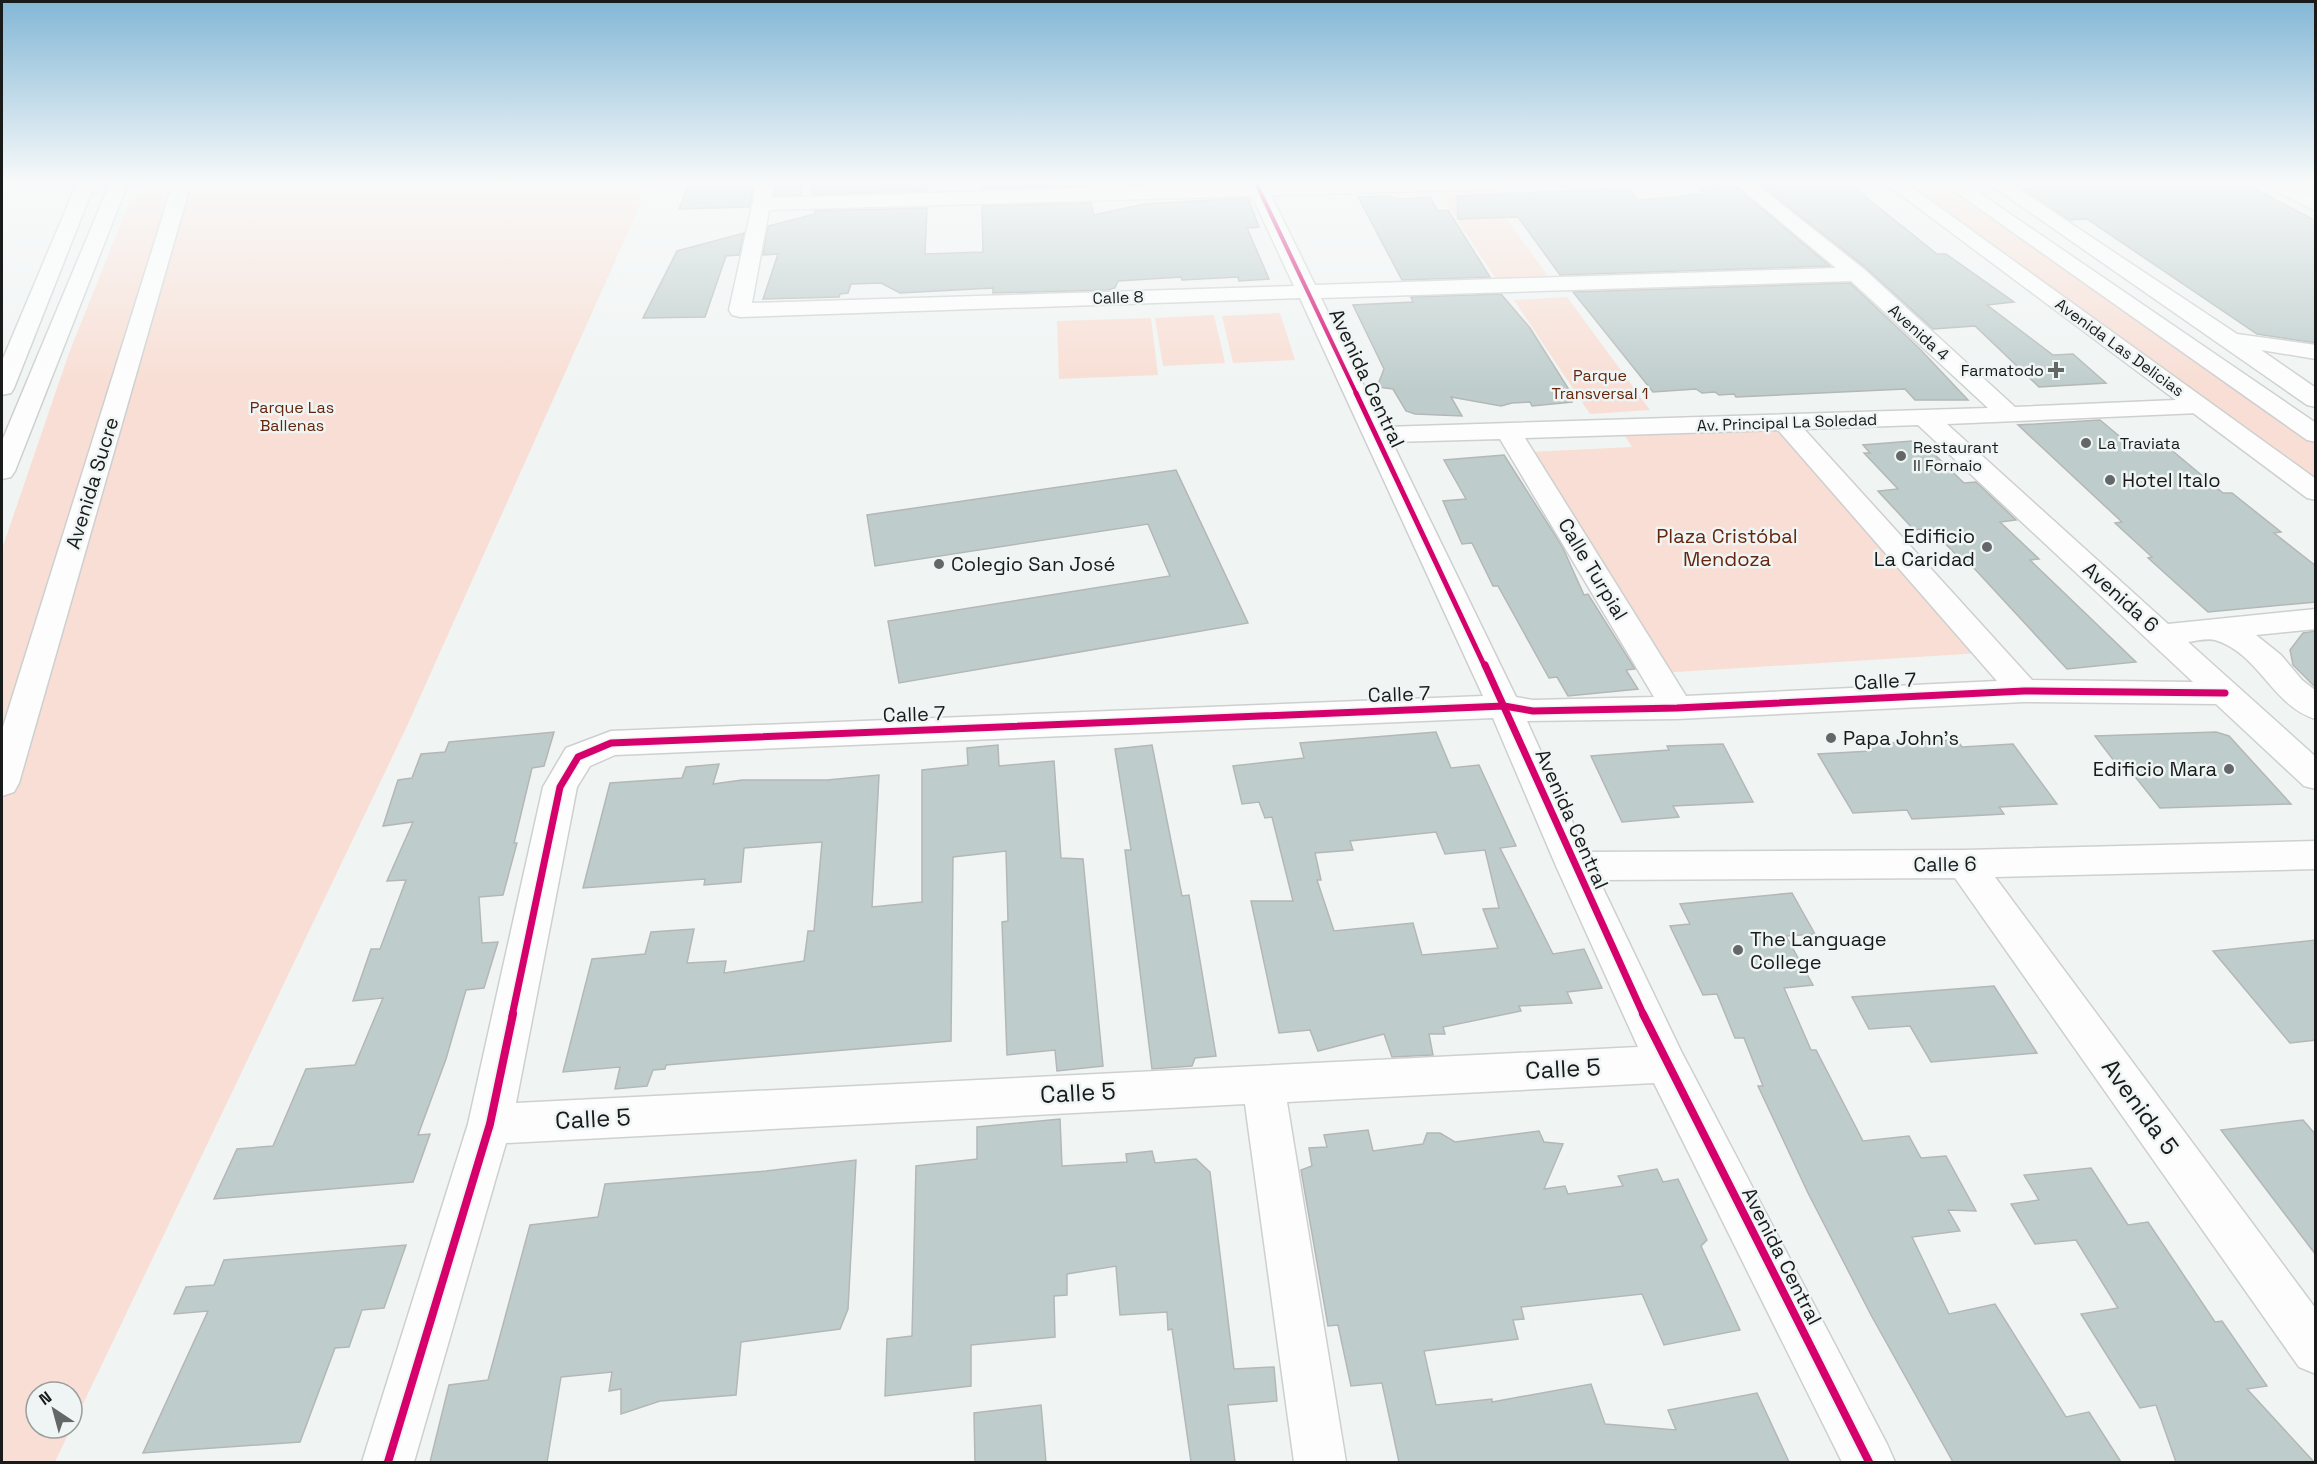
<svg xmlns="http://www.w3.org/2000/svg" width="2317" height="1464" font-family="'Space Grotesk',sans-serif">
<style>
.green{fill:#f8ded4}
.building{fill:#becdcc;stroke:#b4b7b6;stroke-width:1.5;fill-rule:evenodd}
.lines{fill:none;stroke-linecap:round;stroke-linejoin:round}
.minor-casing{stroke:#cdd0cf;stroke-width:3}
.major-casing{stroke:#cdd0cf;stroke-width:3}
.minor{fill:#fdfdfd;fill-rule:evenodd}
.major{fill:#fdfdfd;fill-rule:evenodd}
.cycleway-far3-casing{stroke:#eff5f4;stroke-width:6}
.cycleway-far2-casing{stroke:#eff5f4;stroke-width:8}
.cycleway-far1-casing{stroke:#eff5f4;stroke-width:10}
.cycleway-casing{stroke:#eff5f4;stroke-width:12}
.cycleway-far3{stroke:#d6006c;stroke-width:4}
.cycleway-far2{stroke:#d6006c;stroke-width:5}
.cycleway-far1{stroke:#d6006c;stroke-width:7}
.cycleway{stroke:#d6006c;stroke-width:8}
.poi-dot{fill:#646767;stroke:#eff5f4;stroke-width:2}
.labels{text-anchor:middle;stroke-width:5;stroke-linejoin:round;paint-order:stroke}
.far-street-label{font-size:16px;fill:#191b1b;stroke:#eff5f4}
.far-poi-label{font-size:16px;fill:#191b1b;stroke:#eff5f4;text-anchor:start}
.far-park-label{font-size:16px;fill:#66260d;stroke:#eff5f4}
.street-label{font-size:20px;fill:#191b1b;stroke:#eff5f4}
.poi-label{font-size:20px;fill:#191b1b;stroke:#eff5f4;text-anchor:start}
.park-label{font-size:20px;fill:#66260d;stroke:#eff5f4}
.near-street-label{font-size:24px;fill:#191b1b;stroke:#eff5f4}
</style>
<rect width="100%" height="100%" fill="#f0f4f3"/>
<g class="green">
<polygon points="137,183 650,183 407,726 72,1427 72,1392 36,1392 36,1428 71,1428 55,1462 2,1462 2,549 69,353"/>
<polygon points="1895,183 1951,183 2315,435 2315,492 2167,371"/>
<polygon points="1486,191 1548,276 1496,279 1440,193"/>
<polygon points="1567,297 1650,410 1590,414 1514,300"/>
<polygon points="1280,313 1295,360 1233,363 1222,316"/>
<polygon points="1214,315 1225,363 1163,366 1155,318"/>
<polygon points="1151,318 1158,375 1059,379 1057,321"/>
<polygon points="1780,425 1981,653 1660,673 1529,452 1632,447 1621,430"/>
</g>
<g class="building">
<polygon points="689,183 755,183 749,207 679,209"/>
<polygon points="777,183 801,183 801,195 774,196"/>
<polygon points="811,183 928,183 927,191 812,194"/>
<polygon points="982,183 1087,183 1088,186 982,189"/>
<polygon points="1788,183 1848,183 1937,254 1946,254 2014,302 1987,305 2053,355 2073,354 2106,383 2039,387 1975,326 1933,329 1865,267 1761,185 1790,185"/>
<polygon points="2116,183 2244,183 2316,221 2316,343 2257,334 2087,219 2070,220 2024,189"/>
<polygon points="1733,185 1830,266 1560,275 1518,217 1458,219 1457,196 1609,189 1614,191 1629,190 1639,200 1705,194 1699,187"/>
<polygon points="1386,196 1400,199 1430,197 1438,211 1448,210 1490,277 1402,280 1358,197"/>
<polygon points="1248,198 1259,227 1247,228 1269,279 1239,281 1238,277 1182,280 1181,277 1118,281 1115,288 1108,290 993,293 993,288 900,293 881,283 851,284 848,293 840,294 839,297 763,299 778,254 763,255 768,226 815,214 815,211 927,208 925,254 983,252 982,206 1091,203 1094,215 1144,204"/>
<polygon points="744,233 739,255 726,256 705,317 643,318 677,251"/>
<polygon points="1850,283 1919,348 1968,400 1915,400 1905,389 1736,397 1734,394 1719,395 1715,392 1702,393 1696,389 1653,392 1573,292"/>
<polygon points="1501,294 1530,328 1573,396 1569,397 1572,402 1532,406 1530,402 1512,403 1501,406 1451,397 1462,416 1415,414 1406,411 1393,389 1377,387 1384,369 1353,305 1413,302 1411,297"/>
<polygon points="2100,420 2136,450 2169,448 2223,493 2232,493 2281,532 2274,533 2316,566 2316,602 2208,612 2148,558 2152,557 2115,523 2122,522 2018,425"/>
<polygon points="1912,441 1923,451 1930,450 1964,483 1976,482 2016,520 2000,522 2039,559 2030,560 2136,662 2067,669 1972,566 1968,567 1930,528 1914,530 1878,491 1898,489 1864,453 1870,453 1863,445"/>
<polygon points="1504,455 1562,546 1584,595 1588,594 1635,669 1626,670 1638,689 1568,696 1557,677 1549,678 1498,586 1493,586 1472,543 1462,544 1443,501 1466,499 1444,460"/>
<polygon points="1176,470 1248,623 899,683 888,621 1170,576 1148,524 875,566 867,515"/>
<polygon points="2316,631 2316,688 2293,665 2290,650 2303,633"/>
<polygon points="554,732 544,766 532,768 514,843 517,843 503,895 479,897 482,943 498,942 484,988 466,990 446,1059 418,1135 430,1134 413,1182 214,1199 237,1149 273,1146 306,1069 355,1065 383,998 353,1001 371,949 380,949 406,880 387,881 413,822 383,826 398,780 412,778 421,754 445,752 449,742"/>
<path d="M 1436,732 L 1451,768 L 1479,765 L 1516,846 L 1500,848 L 1553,954 L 1584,949 L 1602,988 L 1567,992 L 1572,1003 L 1519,1006 L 1521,1011 L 1443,1027 L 1445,1034 L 1429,1034 L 1433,1055 L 1392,1057 L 1384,1034 L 1318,1051 L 1310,1030 L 1279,1033 L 1251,901 L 1293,901 L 1272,817 L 1265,818 L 1259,802 L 1242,804 L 1233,766 L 1304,758 L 1300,743 ZM 1436,832 L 1445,854 L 1485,850 L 1499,908 L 1483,909 L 1498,948 L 1422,955 L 1413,923 L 1334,931 L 1317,880 L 1321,880 L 1315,853 L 1353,850 L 1350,841 Z"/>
<polygon points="2216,732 2229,736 2291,804 2160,808 2129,769 2121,770 2095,736"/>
<polygon points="1957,740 1962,747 2013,744 2057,804 1999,807 2004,814 1912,819 1907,810 1853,813 1818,754 1871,751 1866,744"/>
<polygon points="1723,744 1753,802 1673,806 1679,817 1622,822 1591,756 1669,750 1667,746"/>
<polygon points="998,745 999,766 1054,761 1061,858 1083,859 1103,1066 1057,1071 1055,1050 1007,1055 1002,922 1008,921 1006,851 953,857 951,1041 666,1065 665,1069 653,1070 647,1086 615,1089 620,1067 563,1072 592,959 645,954 651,932 694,929 687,963 726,961 724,973 804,961 808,931 814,931 822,842 744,848 741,882 704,885 705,879 583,888 610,783 682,778 686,767 719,764 713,784 742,780 827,780 879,775 872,907 922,902 922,770 968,765 967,748"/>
<polygon points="1152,745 1182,896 1189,895 1216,1056 1195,1058 1192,1066 1152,1069 1125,850 1131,850 1115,749"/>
<polygon points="1792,893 1815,934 1786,936 1813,985 1784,988 1811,1050 1816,1050 1863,1141 1909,1136 1921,1158 1946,1156 1976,1211 1948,1210 1960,1231 1912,1237 1949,1314 1995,1304 2066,1417 2089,1412 2121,1462 1953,1462 1871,1315 1808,1193 1758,1086 1763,1086 1744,1038 1735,1038 1717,994 1703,995 1670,926 1690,924 1680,904"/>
<polygon points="2316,940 2316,1040 2290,1043 2213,951"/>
<polygon points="1994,986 2037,1053 1931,1062 1910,1026 1869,1029 1852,997"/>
<polygon points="1060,1119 1062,1166 1127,1162 1126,1154 1152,1151 1155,1163 1196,1159 1210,1172 1234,1369 1274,1367 1277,1401 1228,1405 1235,1462 1191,1462 1172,1329 1168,1330 1167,1312 1120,1315 1116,1266 1067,1274 1067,1295 1054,1296 1055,1337 971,1345 971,1386 885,1396 887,1339 912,1336 916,1166 977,1159 977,1127"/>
<polygon points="2303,1120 2316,1135 2316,1255 2221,1130"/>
<polygon points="1368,1130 1373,1151 1423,1144 1427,1133 1440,1133 1455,1142 1539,1131 1544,1142 1563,1144 1544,1189 1565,1186 1568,1194 1623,1186 1618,1176 1657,1169 1663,1182 1678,1179 1707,1240 1701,1246 1740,1330 1664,1345 1642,1294 1521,1307 1524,1319 1513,1320 1518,1339 1424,1351 1436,1405 1492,1399 1492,1402 1591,1384 1605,1424 1676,1430 1668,1410 1757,1393 1789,1462 1399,1462 1382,1383 1351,1386 1338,1325 1328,1326 1301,1170 1312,1166 1309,1148 1327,1147 1324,1135"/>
<polygon points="856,1160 848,1309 840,1329 741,1342 736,1395 660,1401 621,1414 621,1389 609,1391 612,1372 561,1377 547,1462 430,1462 449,1385 488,1380 530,1225 598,1217 605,1184 766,1171"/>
<polygon points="2091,1168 2128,1225 2148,1222 2215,1322 2222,1321 2267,1386 2247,1389 2314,1462 2176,1462 2156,1405 2140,1408 2081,1314 2118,1308 2076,1240 2035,1244 2011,1204 2039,1200 2024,1175"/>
<polygon points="406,1245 384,1308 362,1310 349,1347 335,1348 300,1442 143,1453 208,1311 174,1314 186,1287 214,1285 224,1260"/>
<polygon points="1041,1405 1046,1462 975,1462 974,1413"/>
</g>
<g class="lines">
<defs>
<g id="minor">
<polygon points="77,183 95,183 14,388 11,393 2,395 2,361"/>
<polygon points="110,183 128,183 15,471 11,477 2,479 2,441"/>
<polygon points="173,183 191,183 19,783 14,792 2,796 2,730"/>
<path d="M 757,183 L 775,183 L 771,198 L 1247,183 L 1505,183 L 1503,187 L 1496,189 L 1271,195 L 1315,285 L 1836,268 L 1734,183 L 1755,183 L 1864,269 L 2015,407 L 2199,399 L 2208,401 L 2211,406 L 2208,411 L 2199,413 L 1947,424 L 2168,624 L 2316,609 L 2316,629 L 2256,635 L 2281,655 L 2302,680 L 2316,691 L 2316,719 C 2273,707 2259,653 2215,640 C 2207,638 2196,641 2188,642 L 2316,757 L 2316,789 L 2304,786 L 2216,704 L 2024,702 L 1677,719 L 1527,721 L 1586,852 L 1965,850 L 2316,841 L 2316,869 L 1995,877 L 2316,1309 L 2316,1374 L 2299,1367 L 1955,878 L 1599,880 L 1681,1051 L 1887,1444 L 1895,1462 L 1842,1462 L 1654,1083 L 1287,1102 L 1346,1462 L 1294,1462 L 1245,1104 L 506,1143 L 414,1462 L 362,1462 L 468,1124 L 543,787 L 566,748 L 611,731 L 1483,696 L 1300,298 L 740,317 L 732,315 L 729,310 ZM 1252,196 L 1294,286 L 752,303 L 769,210 ZM 1851,281 L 1988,408 L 1384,427 L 1321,298 ZM 1918,425 L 2193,682 L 2032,680 L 1804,429 ZM 1778,430 L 1997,681 L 1686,696 L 1525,438 ZM 1500,439 L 1654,697 L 1533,700 L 1516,697 L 1392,442 ZM 1493,718 L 1556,866 L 1638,1047 L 516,1103 L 577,787 L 590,766 L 615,755 Z"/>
<polygon points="1988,183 2010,183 2237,334 2316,345 2316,359 2261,350 2316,388 2316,407 2307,405"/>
<polygon points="2266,183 2289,183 2316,197 2316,211 2268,187"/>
</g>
<g id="major">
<polygon points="1885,183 1906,183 2316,479 2316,500 2307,498"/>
<polygon points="1943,183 1965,183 2316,423 2316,442 2307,440"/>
</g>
</defs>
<use href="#minor" class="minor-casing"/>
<use href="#major" class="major-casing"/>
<use href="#minor" class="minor"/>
<use href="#major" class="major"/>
<defs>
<polyline id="cycleway-far3" points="1256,183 1357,395"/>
<polyline id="cycleway-far2" points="1356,393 1485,667"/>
<g id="cycleway-far1">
<polyline points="1485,665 1644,1016"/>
<polyline points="512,1016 560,787 578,757 611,743 1504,706 1533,711 1677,708 2024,691 2225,693"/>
</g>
<g id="cycleway">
<polyline points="1643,1014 1869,1462"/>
<polyline points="388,1462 490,1124 513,1014"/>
</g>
</defs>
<use href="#cycleway-far3" class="cycleway-far3-casing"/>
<use href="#cycleway-far2" class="cycleway-far2-casing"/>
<use href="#cycleway-far1" class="cycleway-far1-casing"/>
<use href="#cycleway" class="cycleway-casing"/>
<use href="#cycleway-far3" class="cycleway-far3"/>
<use href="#cycleway-far2" class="cycleway-far2"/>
<use href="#cycleway-far1" class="cycleway-far1"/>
<use href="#cycleway" class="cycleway"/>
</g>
<linearGradient id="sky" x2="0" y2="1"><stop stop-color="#83b7d6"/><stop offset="0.47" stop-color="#f8fafa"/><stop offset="1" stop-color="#f8fafa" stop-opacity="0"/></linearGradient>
<rect width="2317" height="388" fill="url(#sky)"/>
<g class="poi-dot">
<path d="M2053 361h6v6h6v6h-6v6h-6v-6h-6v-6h6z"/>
<circle cx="2086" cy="443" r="6"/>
<circle cx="1901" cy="456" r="6"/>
<circle cx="2110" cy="480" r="6"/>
<circle cx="1987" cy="547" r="6"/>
<circle cx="939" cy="564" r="6"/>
<circle cx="1831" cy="738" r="6"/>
<circle cx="2229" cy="769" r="6"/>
<circle cx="1738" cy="950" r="6"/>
</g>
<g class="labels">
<g class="far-street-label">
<text transform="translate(1118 297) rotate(-2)" y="6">Calle 8</text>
<text transform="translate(1919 332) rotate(42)" y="6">Avenida 4</text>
<text transform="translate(2120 347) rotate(36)" y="6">Avenida Las Delicias</text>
<text transform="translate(1787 422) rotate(-2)" y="6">Av. Principal La Soledad</text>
</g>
<g class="far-poi-label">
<text x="2044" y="376" text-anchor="end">Farmatodo</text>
<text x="2098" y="449">La Traviata</text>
<text x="1913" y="453">Restaurant<tspan x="1913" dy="18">Il Fornaio</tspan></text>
</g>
<g class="far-park-label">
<text x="1600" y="381">Parque<tspan x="1600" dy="18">Transversal 1</tspan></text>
<text x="292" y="413">Parque Las<tspan x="292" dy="18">Ballenas</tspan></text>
</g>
<g class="street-label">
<text transform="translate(1367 378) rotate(65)" y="7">Avenida Central</text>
<text transform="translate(92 483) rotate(-73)" y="7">Avenida Sucre</text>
<text transform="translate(1593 569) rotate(59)" y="7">Calle Turpial</text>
<text transform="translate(2121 597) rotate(42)" y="7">Avenida 6</text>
<text transform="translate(1885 681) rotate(-3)" y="7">Calle 7</text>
<text transform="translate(1399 694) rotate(-2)" y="7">Calle 7</text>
<text transform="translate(914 714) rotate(-2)" y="7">Calle 7</text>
<text transform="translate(1572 819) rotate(66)" y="7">Avenida Central</text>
<text transform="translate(1945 864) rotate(-1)" y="7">Calle 6</text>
<text transform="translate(1782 1256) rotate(63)" y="7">Avenida Central</text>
</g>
<g class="poi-label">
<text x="2122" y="487">Hotel Italo</text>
<text x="1975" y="543" text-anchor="end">Edificio<tspan x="1975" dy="23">La Caridad</tspan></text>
<text x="951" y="571">Colegio San José</text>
<text x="1843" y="745">Papa John's</text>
<text x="2217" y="776" text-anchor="end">Edificio Mara</text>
<text x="1750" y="946">The Language<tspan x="1750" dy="23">College</tspan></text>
</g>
<g class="park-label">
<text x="1727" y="543">Plaza Cristóbal<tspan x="1727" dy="23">Mendoza</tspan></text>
</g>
<g class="near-street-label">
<text transform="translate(1563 1069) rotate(-3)" y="8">Calle 5</text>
<text transform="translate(1078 1093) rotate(-3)" y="8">Calle 5</text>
<text transform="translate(2140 1107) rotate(54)" y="8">Avenida 5</text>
<text transform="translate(593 1119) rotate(-3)" y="8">Calle 5</text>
</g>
</g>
<rect width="2317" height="1464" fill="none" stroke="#191b1b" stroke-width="6"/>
<g transform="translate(54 1410) rotate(324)"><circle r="28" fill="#eff5f4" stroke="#999e9d" stroke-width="1.5"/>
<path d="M0-4.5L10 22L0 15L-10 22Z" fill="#646767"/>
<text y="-9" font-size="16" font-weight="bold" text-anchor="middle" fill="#191b1b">N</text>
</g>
</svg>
